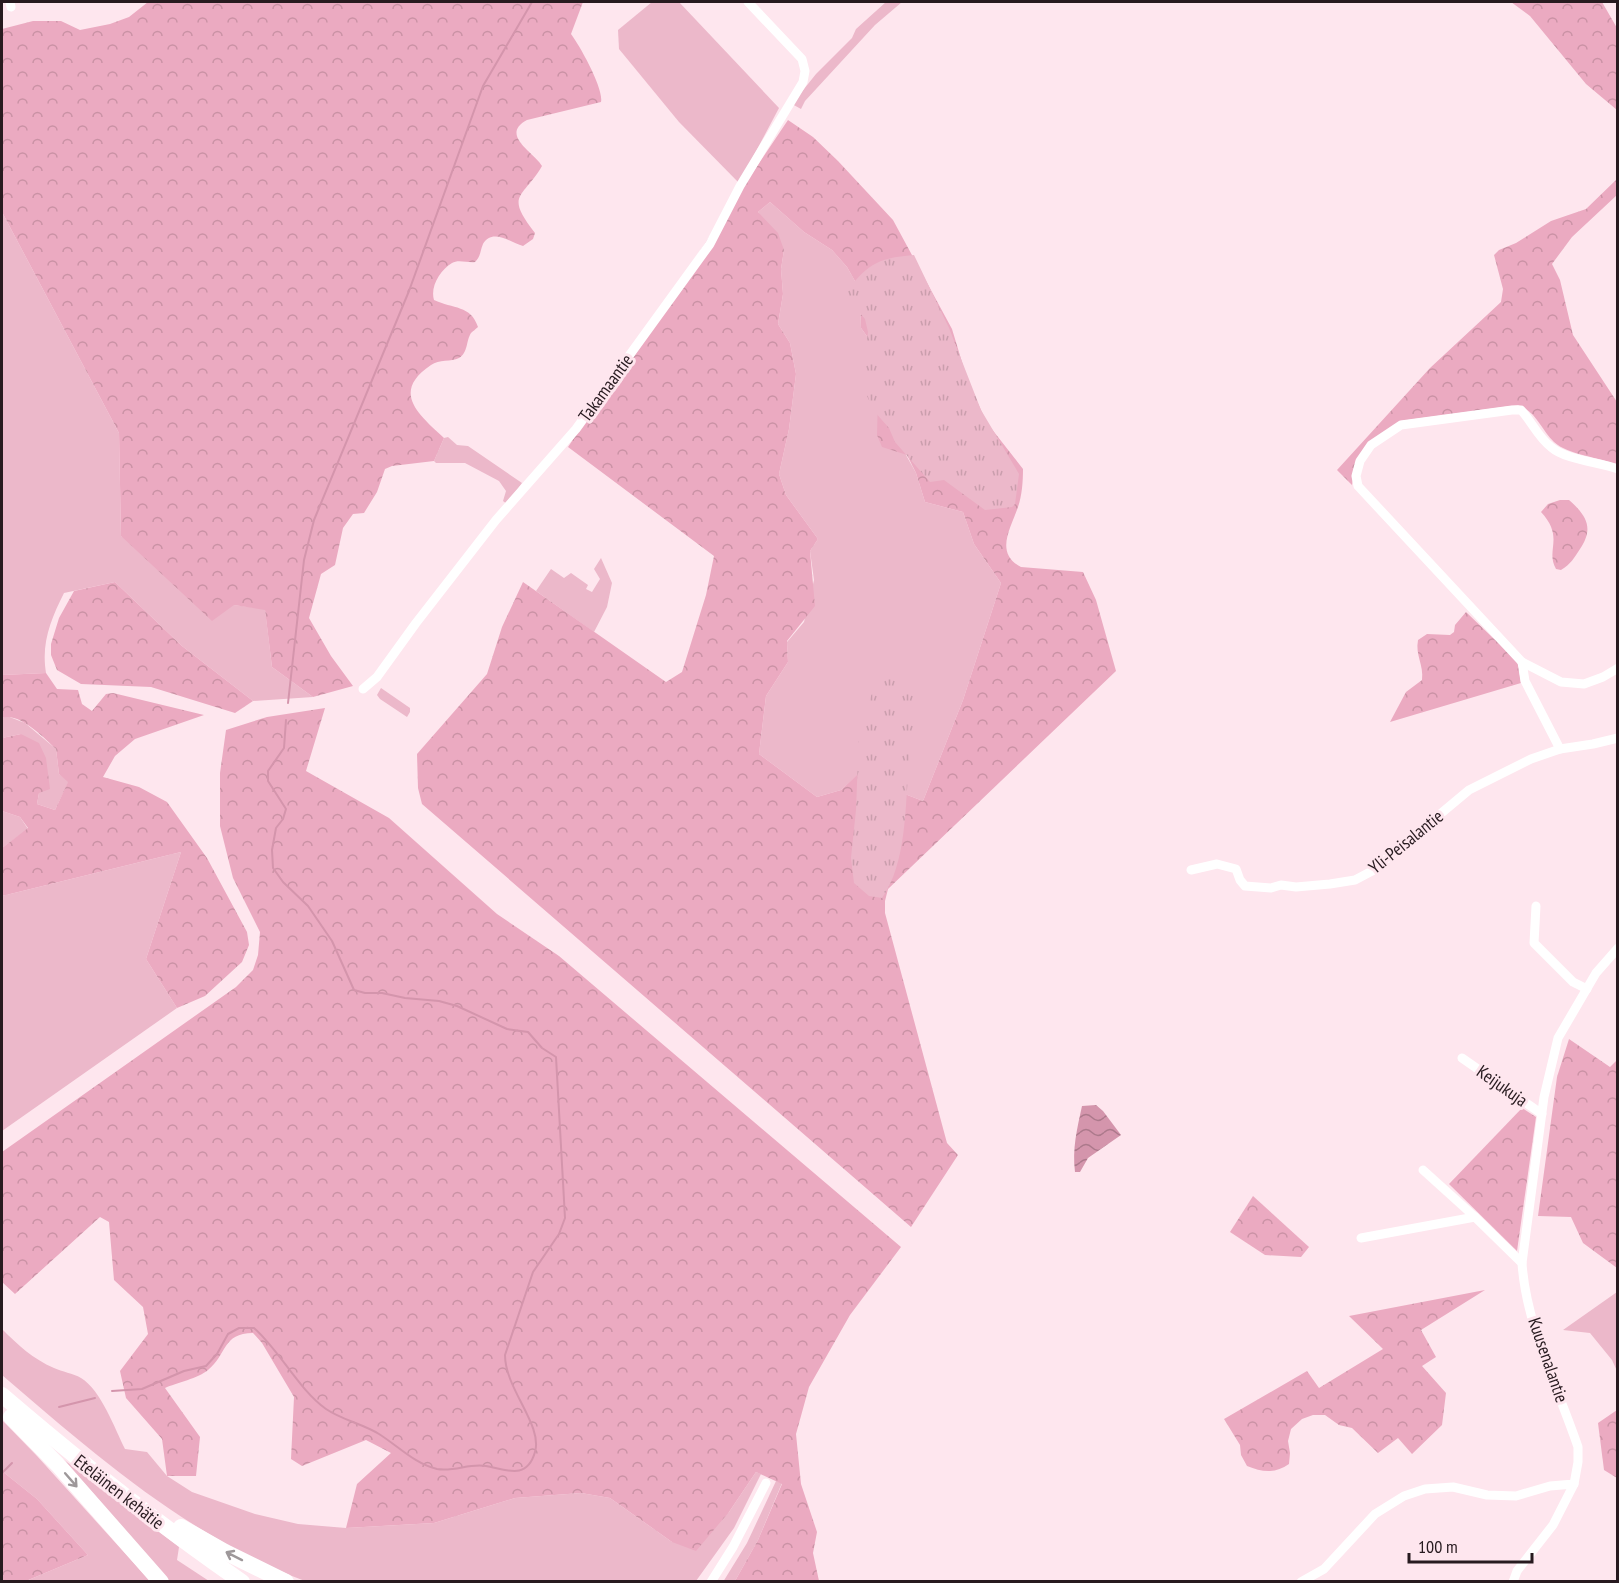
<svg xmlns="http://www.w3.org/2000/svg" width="1619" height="1583" font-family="'PT Sans Narrow',sans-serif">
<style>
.grass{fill:#ecb8ca}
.forest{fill:url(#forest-crowns);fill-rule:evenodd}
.park{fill:url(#park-tufts)}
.water{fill:url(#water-waves)}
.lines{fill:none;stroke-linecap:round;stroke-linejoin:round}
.stream{stroke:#d495ac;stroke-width:2}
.minor{stroke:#fff;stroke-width:9}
.trunk{stroke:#fff;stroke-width:16}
.oneway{stroke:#9e989a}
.labels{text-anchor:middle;stroke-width:6;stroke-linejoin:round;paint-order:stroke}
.street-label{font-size:18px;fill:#271a1f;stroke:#fee6ee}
</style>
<defs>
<pattern id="forest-crowns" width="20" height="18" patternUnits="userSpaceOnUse" patternTransform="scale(1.5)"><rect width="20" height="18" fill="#ebaac1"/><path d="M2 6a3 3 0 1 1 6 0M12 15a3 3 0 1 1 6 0" fill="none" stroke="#ca92a5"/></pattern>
<pattern id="park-tufts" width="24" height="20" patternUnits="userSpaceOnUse" patternTransform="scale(1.5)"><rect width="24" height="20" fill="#ecb8ca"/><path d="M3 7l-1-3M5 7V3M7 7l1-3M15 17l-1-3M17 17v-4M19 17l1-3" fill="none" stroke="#ca9ead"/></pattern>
<pattern id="water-waves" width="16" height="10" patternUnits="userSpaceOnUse" patternTransform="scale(1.5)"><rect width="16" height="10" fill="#d495ac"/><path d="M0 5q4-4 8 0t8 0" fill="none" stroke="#ac798b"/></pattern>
</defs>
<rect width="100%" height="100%" fill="#fee6ee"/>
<g class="grass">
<polygon points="652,2 679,2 779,108 739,183 679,122 619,49 618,30"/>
<polygon points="886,2 902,2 875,25 805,101 801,109 792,104 816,74 852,38 856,29"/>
<polygon points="770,202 804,232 832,250 847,267 860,290 861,328 879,353 906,455 916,473 925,502 963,512 974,544 1001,583 963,700 923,801 897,791 873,761 841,790 817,797 759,754 766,696 788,662 787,642 804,622 814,580 810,551 818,539 786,495 779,474 789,429 796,374 790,343 778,324 783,294 781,269 784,250 758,212"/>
<path d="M 2,212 L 119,433 L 121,536 L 234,605 L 265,609 L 272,667 L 313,697 L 253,701 L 182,646 L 115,582 L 64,593 C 51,619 41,643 46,673 L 2,675 Z"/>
<polygon points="448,437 457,445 468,446 522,483 507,504 503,501 506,491 499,481 465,463 436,463 434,461 444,438"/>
<polygon points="601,558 612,583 607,607 594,632 536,591 551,569 564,578 571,573 588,585 586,589 592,592 600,579 594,569"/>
<polygon points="381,688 410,708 410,712 407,717 380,699 377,695"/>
<polygon points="7,716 25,723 56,749 59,774 69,781 55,810 37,804 39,793 21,734 2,738 2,718"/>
<polygon points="2,811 20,817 28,829 2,848"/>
<polygon points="181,852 146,959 177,1008 2,1131 2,896"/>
<polygon points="1617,1292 1617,1371 1612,1360 1590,1333 1563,1330"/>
<path d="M 2,1329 C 18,1345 33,1359 54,1368 C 62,1372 73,1373 81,1378 C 101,1390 115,1429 125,1449 L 147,1452 L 167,1476 L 192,1492 L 255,1514 L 298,1524 L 346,1528 L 434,1523 L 515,1498 L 581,1493 L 610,1498 L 672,1542 L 729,1512 L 756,1472 L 761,1474 L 734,1528 L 696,1581 L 305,1581 C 189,1537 95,1455 2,1375 Z"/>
<polygon points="2,1420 37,1456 150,1581 26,1581 88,1555 37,1499 2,1471"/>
<polygon points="63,1459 179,1547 177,1560 209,1581 169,1581"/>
<polygon points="776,1481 782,1483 758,1540 735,1581 723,1582 747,1543"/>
</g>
<g class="forest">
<path d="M 148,2 L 583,2 L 571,34 C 580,46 604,89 601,102 L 527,120 C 499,135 535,153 542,166 C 523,199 504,193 535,233 L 533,239 L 523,246 C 510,242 492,228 483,244 C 480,251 481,256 475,262 C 468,263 458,259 452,263 C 440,270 430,287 434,300 C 453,309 471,305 478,327 C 477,328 471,333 471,333 C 466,341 468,353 459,358 C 451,362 439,359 431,365 C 391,392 418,414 444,438 L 434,461 L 392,466 L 385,469 L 377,492 L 364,513 L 353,514 L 343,528 L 335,565 L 321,574 L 309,618 L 331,656 L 353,686 L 313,697 L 272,667 L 265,610 L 234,605 L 212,621 L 121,536 L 119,433 L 2,212 L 2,29 L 33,21 L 61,21 L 80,30 L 110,24 L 129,17 Z"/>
<polygon points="1511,2 1602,2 1617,28 1617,110 1586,84 1530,16"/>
<path d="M 788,120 L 813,137 L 838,161 L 893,220 L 952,329 L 968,382 L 987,423 L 1023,469 C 1023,481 1022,496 1018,507 C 1011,528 994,553 1021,567 L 1083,572 L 1096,600 L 1116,671 L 888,889 L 885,901 L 885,913 L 947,1143 L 958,1155 L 911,1227 L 422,804 L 418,788 L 417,754 L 487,674 L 502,627 L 523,582 L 666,682 L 682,672 L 706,595 L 714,556 L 568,447 ZM 770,202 L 804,232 L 832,250 L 847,267 L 860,290 L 861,328 L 879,353 L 877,435 L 882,447 L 907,455 L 916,473 L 925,502 L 963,512 L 974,544 L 1001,583 L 963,700 L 923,801 L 897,791 L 873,760 L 841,790 L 817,797 L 759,754 L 766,696 L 788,662 L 787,641 L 815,606 L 810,551 L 818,539 L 786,495 L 779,474 L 789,429 L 796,374 L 790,343 L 778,324 L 783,294 L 781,269 L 784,250 L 778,233 L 758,212 Z"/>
<path d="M 1617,179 L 1617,195 L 1572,237 L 1552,264 L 1560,280 L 1573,335 L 1617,402 L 1617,465 C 1600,457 1568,455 1554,442 C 1541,430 1537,412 1518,405 L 1400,421 L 1368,444 L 1353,478 L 1352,485 L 1337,470 L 1430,368 L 1501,302 L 1503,289 L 1494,255 L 1499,250 L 1516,243 L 1551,221 L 1586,209 Z"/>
<path d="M 1560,500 L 1569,500 C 1587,516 1594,528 1580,549 C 1574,558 1571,564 1561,570 L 1556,569 C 1545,550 1565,538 1541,512 L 1548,504 Z"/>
<polygon points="115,582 182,646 253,701 235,713 151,687 81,684 57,670 51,655 51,644 59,618 74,591"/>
<path d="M 1466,612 L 1518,662 L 1521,683 L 1390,722 L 1406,692 L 1422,680 C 1424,665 1415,655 1418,640 L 1427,634 L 1450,635 L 1454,632 L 1455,625 Z"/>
<path d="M 46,673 L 57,689 L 78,690 L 82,704 L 92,711 L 106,694 L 113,693 L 204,715 L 135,739 L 115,756 L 103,777 L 139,787 L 167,802 L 207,858 L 247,932 L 249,945 L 242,962 L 205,996 L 177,1008 L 146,959 L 181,852 L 2,896 L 2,848 L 28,828 L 20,817 L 2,811 L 2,738 L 21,734 L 39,743 L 46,758 L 50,789 L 39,793 L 37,804 L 55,810 L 68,782 L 59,774 L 56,749 C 44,738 19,712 2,718 L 2,675 Z"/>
<path d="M 325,708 L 306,771 L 389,818 L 497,914 L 559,956 L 901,1247 L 850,1315 L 809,1387 L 796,1434 L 801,1484 L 817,1532 L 813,1553 L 819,1581 L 735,1581 L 758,1540 L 782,1484 L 756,1472 L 729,1512 L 696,1551 L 672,1542 L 610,1498 L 581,1493 L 515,1498 L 434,1523 L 346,1528 L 357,1484 L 391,1453 L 366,1440 L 302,1466 L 291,1459 L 294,1397 L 262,1343 L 253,1333 C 222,1333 227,1355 208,1370 C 199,1378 176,1383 165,1388 L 200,1437 L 196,1476 L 167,1476 L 162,1439 L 126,1398 L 120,1371 L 148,1334 L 143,1307 L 114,1280 L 109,1222 L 100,1217 L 15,1294 L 2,1282 L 2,1152 L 236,987 L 253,970 L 258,955 L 260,932 L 233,878 L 220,826 L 220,773 L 226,730 L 267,717 Z"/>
<polygon points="1569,1039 1610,1067 1617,1060 1617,1268 1583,1243 1571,1217 1538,1216 1557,1077"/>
<polygon points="1522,1108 1536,1117 1517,1251 1449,1184"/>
<polygon points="1253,1196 1309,1247 1301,1257 1265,1255 1230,1232"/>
<path d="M 1485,1290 L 1421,1330 L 1436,1357 L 1422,1366 L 1446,1393 L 1442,1425 L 1412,1454 L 1398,1438 L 1378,1453 L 1352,1428 L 1339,1425 L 1325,1415 L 1313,1415 L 1302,1419 L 1291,1429 L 1288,1441 L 1290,1453 L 1289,1464 C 1275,1474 1262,1472 1247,1466 L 1241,1455 L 1240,1445 L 1224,1419 L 1307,1371 L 1319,1388 L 1383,1349 L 1349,1316 Z"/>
<polygon points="1617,1410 1617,1478 1604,1470 1598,1423"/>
<polygon points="2,1471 37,1499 88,1555 26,1581 2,1581"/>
</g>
<g class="park">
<path d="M 914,255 L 949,328 L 981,410 L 1019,474 L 1015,504 L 1012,507 L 985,510 L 944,480 L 930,482 L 895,442 L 889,428 L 874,411 L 861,383 L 868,332 L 865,319 L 844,295 C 866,266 875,258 914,255 Z"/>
<path d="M 889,677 C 908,676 914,680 918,699 C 914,721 911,742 909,763 C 905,805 907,863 882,898 L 869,896 L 854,883 L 851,858 L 856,810 L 859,732 L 872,693 Z"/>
</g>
<path class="water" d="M 1096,1105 L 1103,1111 L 1121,1135 L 1088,1158 L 1080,1172 L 1075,1172 C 1072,1149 1077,1129 1082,1106 Z"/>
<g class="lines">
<g class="stream">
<polyline points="288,703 304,560 314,520 409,291 483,86 532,2"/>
<path d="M 112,1391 L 142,1389 L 184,1371 L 206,1366 L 217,1354 L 228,1334 L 239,1328 L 254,1328 C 280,1351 299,1390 326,1409 C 342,1420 363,1424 379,1434 C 398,1446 415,1464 437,1469 C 455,1472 469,1463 486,1466 C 507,1470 527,1480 535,1452 C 543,1425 505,1389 505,1355 L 533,1272 L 559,1234 L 565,1218 L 556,1057 L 542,1048 L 528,1032 L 507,1029 L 457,1006 L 439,1001 L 405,998 L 382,993 L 365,993 L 354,990 L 332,941 L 308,906 L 283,882 L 273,868 L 272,850 L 276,828 L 283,819 L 286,809 L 268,781 L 268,771 L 284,748 L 286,720"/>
<polyline points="59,1407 95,1398"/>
<polyline points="2,1473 12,1463"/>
</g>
<g class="minor">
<polyline points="10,2 11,7"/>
<path d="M 1618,469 C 1598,462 1566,460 1551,447 C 1538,437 1532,422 1521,410 L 1512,410 L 1401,425 L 1371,445 L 1360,461 L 1356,476 L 1358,486 L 1522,662 L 1561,682 L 1584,684 L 1603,677 L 1618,668"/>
<polyline points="1522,662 1525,681 1560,749"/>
<polyline points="363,689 377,677 416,623 496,520 576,429 710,244 740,186 803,82 805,71 802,59 748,2"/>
<polyline points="1191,870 1217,864 1236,869 1240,880 1245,886 1271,888 1281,885 1296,887 1330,884 1355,880 1372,871 1469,790 1531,759 1560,749 1593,744 1618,738"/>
<polyline points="1536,906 1534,943 1573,982 1587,989"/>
<polyline points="1462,1058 1542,1114"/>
<polyline points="1423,1170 1475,1217"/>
<polyline points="1361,1238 1475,1217 1522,1263"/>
<polyline points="711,1582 733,1547 766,1483"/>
<path d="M 1301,1582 L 1324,1569 L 1375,1514 L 1404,1496 L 1425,1489 L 1453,1487 L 1487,1495 L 1516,1496 L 1550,1486 L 1574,1484 L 1578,1462 L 1578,1447 C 1558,1388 1526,1325 1522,1263 L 1544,1097 L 1558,1038 L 1596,973 L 1618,948"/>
<polyline points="1513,1582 1517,1571 1553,1525 1574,1484"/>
</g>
<g class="trunk">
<path d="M 2,1395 C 79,1461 158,1524 242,1582"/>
<polyline points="11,1417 59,1466 161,1582"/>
<polyline points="181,1527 225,1552 286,1582"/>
</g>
</g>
<defs><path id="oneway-shaft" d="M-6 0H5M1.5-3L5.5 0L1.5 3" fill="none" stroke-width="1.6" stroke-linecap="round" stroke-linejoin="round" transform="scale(1.5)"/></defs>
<g class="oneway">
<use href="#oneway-shaft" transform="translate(71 1480) rotate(49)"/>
<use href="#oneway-shaft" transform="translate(234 1556) rotate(-153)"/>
</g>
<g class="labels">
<g class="street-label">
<text transform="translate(606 388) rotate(-54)" y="6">Takamaantie</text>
<text transform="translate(1406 842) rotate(-39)" y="6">Yli-Peisalantie</text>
<text transform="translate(1502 1086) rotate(35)" y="6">Keijukuja</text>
<text transform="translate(1548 1360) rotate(71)" y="6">Kuusenalantie</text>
<text transform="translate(119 1492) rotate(38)" y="6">Eteläinen kehätie</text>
</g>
</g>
<rect width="1619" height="1583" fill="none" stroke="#271a1f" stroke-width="6"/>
<path d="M1409 1553v9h123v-9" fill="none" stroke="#271a1f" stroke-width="3"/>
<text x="1418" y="1553" font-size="18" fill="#271a1f" stroke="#fee6ee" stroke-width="4.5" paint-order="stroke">100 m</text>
</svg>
